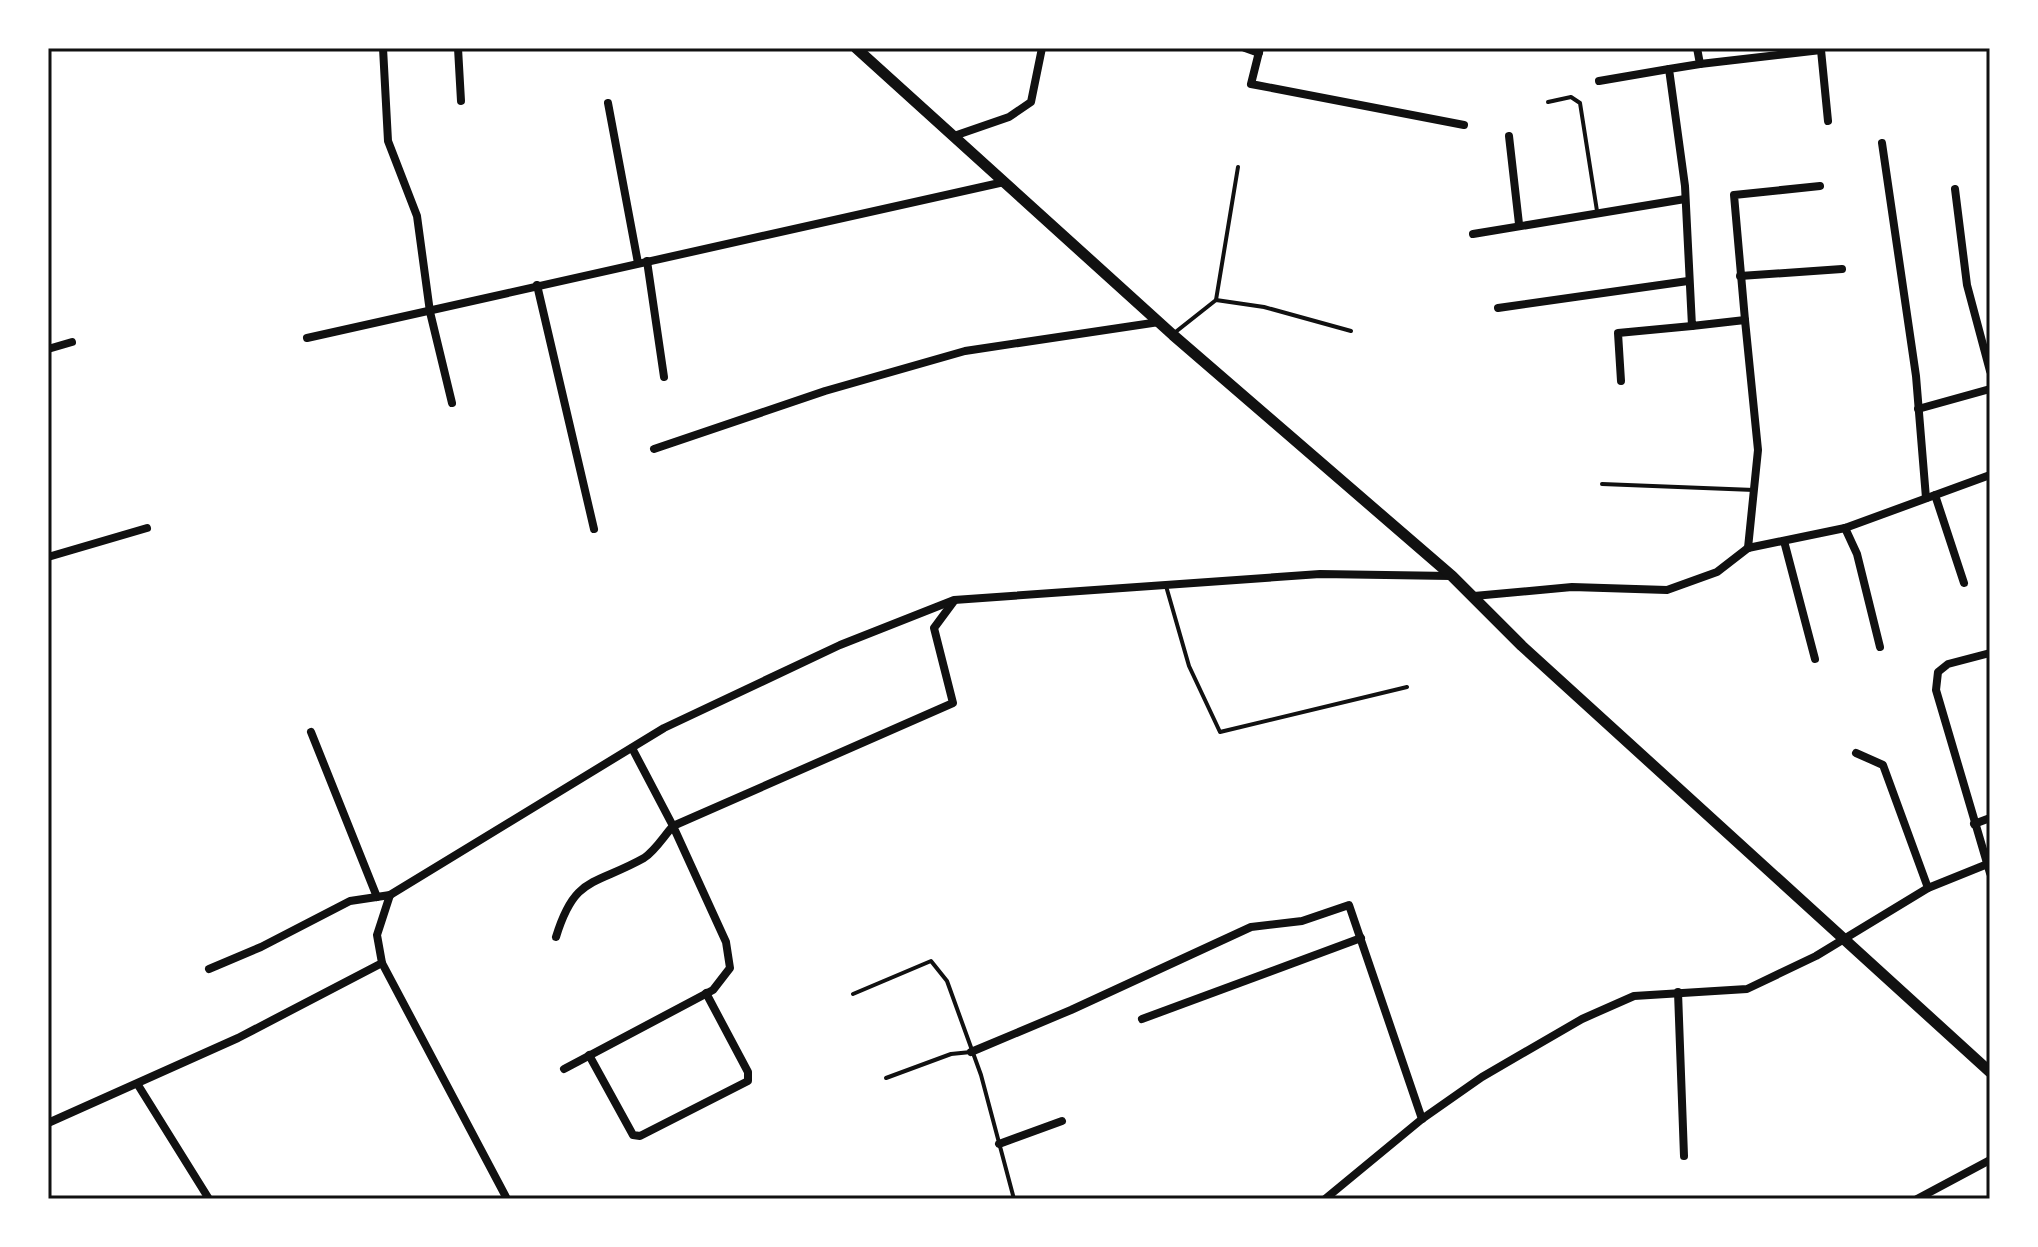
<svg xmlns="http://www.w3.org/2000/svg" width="2038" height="1247" font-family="'DejaVu Sans',sans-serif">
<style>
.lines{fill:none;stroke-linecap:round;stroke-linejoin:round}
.service{stroke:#111;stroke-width:4}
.minor{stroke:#111;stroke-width:8}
.secondary{stroke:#111;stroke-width:11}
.neatline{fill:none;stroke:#111;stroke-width:3}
</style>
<rect width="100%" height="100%" fill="#fff"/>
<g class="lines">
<g class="service">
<polyline points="1548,102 1571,97 1580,103 1597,211"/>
<polyline points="1216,300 1238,167"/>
<polyline points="1173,334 1216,300 1264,307 1351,331"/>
<polyline points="1602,484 1754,490"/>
<polyline points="1166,586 1189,666 1220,732 1407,687"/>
<polyline points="853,994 931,961 947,981 981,1075 1014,1199"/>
<polyline points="886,1078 951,1054 971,1052"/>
</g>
<g class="minor">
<polyline points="383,48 388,141 417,216 430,312 452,403"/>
<polyline points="458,48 461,101"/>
<polyline points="1245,48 1259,53"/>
<polyline points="1260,48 1251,84 1464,125"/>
<polyline points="1697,48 1700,64 1669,69 1685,186 1692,326 1745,320 1758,450 1748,548"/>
<polyline points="1700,64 1821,50 1828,121"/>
<polyline points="1599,81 1669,69"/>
<polyline points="608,103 638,263"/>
<polyline points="954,136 1009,117 1031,102 1042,48"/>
<polyline points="1509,136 1519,224"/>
<polyline points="1882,143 1916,376 1926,498"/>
<polyline points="1955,189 1967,285 1990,371"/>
<polyline points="1473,234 1685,199"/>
<polyline points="647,261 664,377"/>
<polyline points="1740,276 1842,269"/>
<polyline points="537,285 594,529"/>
<polyline points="1498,308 1688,281"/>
<polyline points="1745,320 1734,195 1820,186"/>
<polyline points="307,338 1004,182"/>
<polyline points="48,349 72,342"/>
<polyline points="1621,381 1618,333 1692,326"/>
<polyline points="1918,409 1990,389"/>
<polyline points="654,449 825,391 965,351 1159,322"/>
<polyline points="1935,495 1964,583"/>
<polyline points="1845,528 1857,554 1880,647"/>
<polyline points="1784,541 1815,659"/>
<polyline points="48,557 147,528"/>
<polyline points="1474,596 1572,587 1667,590 1717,572 1748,548 1845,528 1990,475"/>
<polyline points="1990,653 1948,664 1938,672 1936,690 1990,873"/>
<polyline points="311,732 377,897"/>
<polyline points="1856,753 1883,765 1928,888"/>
<polyline points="1974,824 1990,818"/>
<path d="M 556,937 C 575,875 594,886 644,858 C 655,851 664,836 673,826 L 632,748"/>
<polyline points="382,963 507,1199"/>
<polyline points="209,969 261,947 350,901 390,895"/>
<polyline points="1678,992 1684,1156"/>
<polyline points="1142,1019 1361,938"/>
<polyline points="971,1052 1071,1010 1251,927 1302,921 1349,905 1422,1119"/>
<polyline points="589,1055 633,1135 640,1136 748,1081 748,1072 706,993"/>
<polyline points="564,1069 713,990 730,968 726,942 673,826 953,703 934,628 954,601"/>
<polyline points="138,1085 209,1199"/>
<polyline points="48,1123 238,1038 382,963 377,935 390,895 664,728 840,645 954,600 1320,574 1451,576"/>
<polyline points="999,1144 1062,1121"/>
<polyline points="1325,1199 1422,1119 1482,1077 1582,1019 1634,996 1747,989 1816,956 1928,888 1990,863"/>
<polyline points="1917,1199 1990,1160"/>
</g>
<polyline class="secondary" points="856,48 1173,335 1452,576 1522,646 1990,1072"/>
</g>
<rect width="2038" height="1247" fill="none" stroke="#ffffff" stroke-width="100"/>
<rect x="50" y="50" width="1938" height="1147" class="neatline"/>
</svg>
